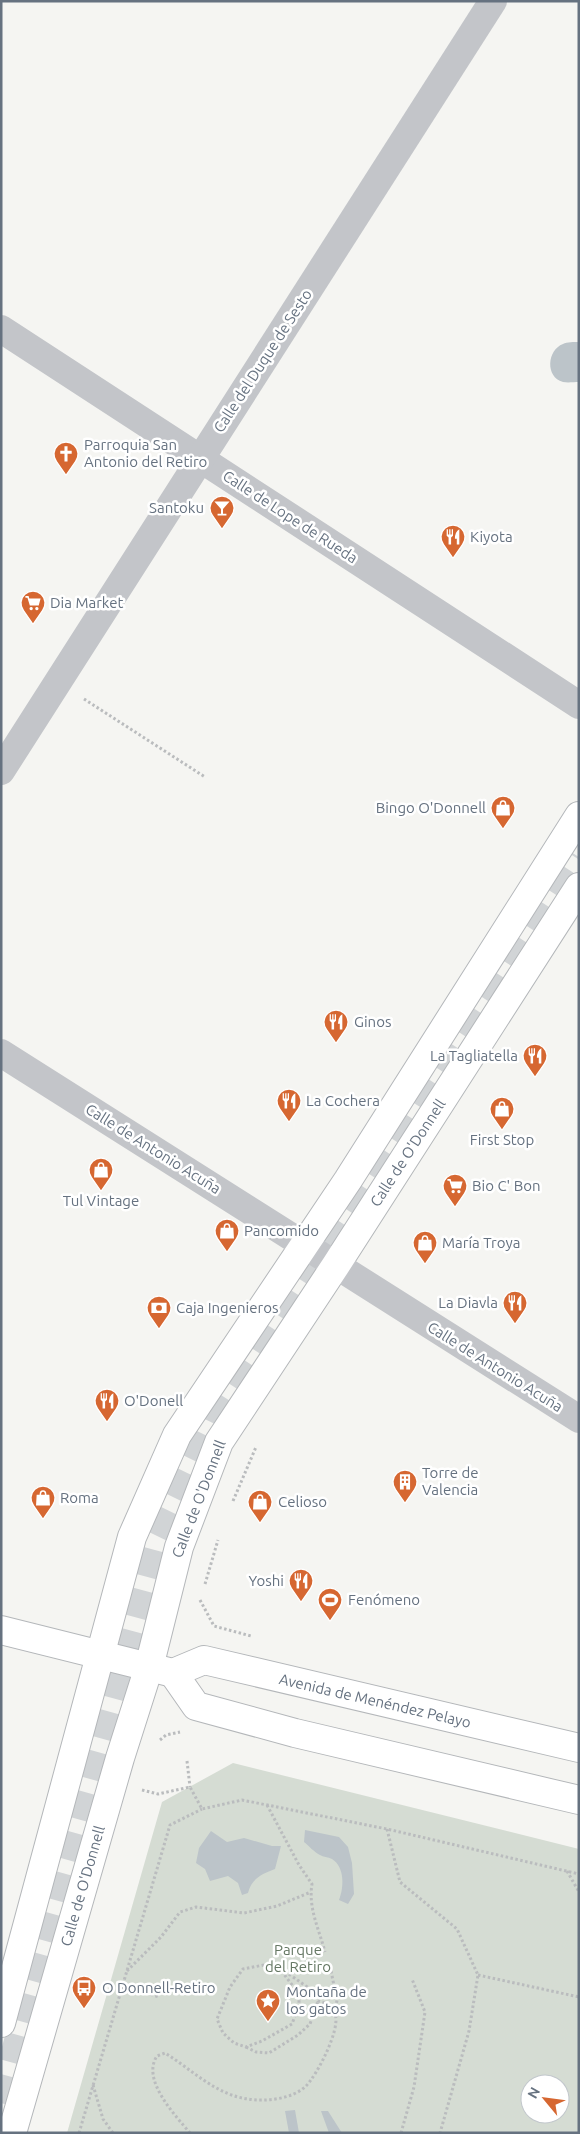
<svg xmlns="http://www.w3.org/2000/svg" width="580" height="2134" font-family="Ubuntu,sans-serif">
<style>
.green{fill:#d5dcd3;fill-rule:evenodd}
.water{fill:#bcc4c9}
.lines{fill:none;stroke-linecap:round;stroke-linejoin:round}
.major-tunnel{stroke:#d1d4d6;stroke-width:28;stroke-dasharray:28 14;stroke-linecap:butt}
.major-casing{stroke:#b4b7ba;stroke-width:30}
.path{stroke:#babcbe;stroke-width:3;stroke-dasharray:2.5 2.5;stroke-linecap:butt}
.minor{stroke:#c3c5c9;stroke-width:28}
.major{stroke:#fff;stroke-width:28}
.labels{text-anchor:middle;stroke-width:5;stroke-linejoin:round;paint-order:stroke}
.street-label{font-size:15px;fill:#667280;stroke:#fff}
.poi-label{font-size:15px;fill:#667280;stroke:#fff;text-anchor:start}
.park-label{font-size:15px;fill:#667864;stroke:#fff}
</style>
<rect width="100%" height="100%" fill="#f5f5f2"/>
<path class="green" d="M 233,1763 L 579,1849 L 579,2133 L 67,2133 L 162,1802 ZM 530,2084 L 560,2084 L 560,2114 L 530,2114 Z"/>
<g class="water">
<path d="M 579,342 L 579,382 C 574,382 568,383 563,382 C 545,377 547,350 563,344 C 567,342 574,342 579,342 Z"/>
<path d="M 305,1830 L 339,1837 L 348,1847 L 352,1863 L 354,1894 L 348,1904 L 339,1900 C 344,1888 345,1867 332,1859 C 328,1857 323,1857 320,1855 C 314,1852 309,1846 304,1842 Z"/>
<path d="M 211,1831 L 227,1842 L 244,1838 L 272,1846 L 281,1846 L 275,1869 C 262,1874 252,1878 248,1893 L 242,1895 L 238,1883 L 228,1876 L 210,1881 L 205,1869 L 196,1863 L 199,1848 Z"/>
<polygon points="295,2110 299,2133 289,2133 285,2111"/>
<polygon points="321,2111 328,2111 342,2133 329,2133"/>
</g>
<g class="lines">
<polyline class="major-tunnel" points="1,2103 157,1537 215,1418 579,857"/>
<defs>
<g id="major">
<polyline points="1,1630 173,1673 204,1660 579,1748"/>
<polyline points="173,1673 196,1706 295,1733 579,1800"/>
<polyline points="1,2023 132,1537 177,1435 348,1180 579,816"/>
<polyline points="12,2133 120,1758 149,1667 179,1547 219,1442 336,1265 579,887"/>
</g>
</defs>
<use href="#major" class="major-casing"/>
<g class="path">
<polyline points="84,699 205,777"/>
<polyline points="233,1501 256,1447"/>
<polyline points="205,1584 218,1540"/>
<polyline points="200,1600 214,1626 251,1636"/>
<polyline points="160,1740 166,1735 180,1732"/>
<polyline points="187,1761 190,1787"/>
<polyline points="142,1790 158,1794 190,1787 202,1809 242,1800 387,1829 579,1874"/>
<path d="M 267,1805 L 299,1865 L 312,1884 C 308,1908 319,1929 325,1952"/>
<polyline points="387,1829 400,1882 457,1929 478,1975 469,2031 440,2133"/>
<polyline points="567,1871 579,1892"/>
<polyline points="127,1971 161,1937 180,1912 196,1907 244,1913 277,1906 311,1892"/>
<polyline points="331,1971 337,2000 335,2012"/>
<polyline points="478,1975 579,1997"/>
<polyline points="122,1985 159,1997"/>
<polyline points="246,2047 256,2052 269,2053 298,2035 310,2024 318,2001"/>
<polyline points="93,2085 103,2119 113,2133"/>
<polyline points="79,2133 170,1825 202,1809"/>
<path d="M 190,2133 C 175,2115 141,2080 157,2056 L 165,2053 C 191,2069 216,2095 248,2099 C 265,2102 293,2099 306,2086 C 317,2075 341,2029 335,2014 C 332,2005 326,2003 318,2001 L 313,1991 L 283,1970 L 269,1964 L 243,1969 L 230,1987 L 217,2019 L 223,2033 L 234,2043 L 246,2047 L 262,2041 L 292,2024 L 299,2005 L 299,1994 L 280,1969"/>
<polyline points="401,2133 414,2087 425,2012 412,1979"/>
</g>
<g class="minor">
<polyline points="1,329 579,705"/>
<polyline points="1,771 493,1"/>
<polyline points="1,1053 579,1419"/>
</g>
<use href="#major" class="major"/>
</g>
<defs>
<symbol id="church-pin" viewBox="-11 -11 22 30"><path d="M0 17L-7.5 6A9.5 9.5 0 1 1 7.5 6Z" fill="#d66731" stroke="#fff"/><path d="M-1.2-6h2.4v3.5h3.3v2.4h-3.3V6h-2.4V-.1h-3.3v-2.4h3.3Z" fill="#fff"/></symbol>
<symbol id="bar-pin" viewBox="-11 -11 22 30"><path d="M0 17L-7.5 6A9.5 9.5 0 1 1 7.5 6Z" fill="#d66731" stroke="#fff"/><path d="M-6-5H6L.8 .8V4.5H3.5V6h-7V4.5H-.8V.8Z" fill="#fff"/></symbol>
<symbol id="restaurant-pin" viewBox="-11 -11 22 30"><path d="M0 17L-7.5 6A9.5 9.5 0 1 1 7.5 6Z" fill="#d66731" stroke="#fff"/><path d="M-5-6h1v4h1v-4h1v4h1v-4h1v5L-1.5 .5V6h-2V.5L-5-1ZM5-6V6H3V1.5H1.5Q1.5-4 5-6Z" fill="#fff"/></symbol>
<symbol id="supermarket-pin" viewBox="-11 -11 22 30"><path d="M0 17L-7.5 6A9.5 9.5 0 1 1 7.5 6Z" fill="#d66731" stroke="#fff"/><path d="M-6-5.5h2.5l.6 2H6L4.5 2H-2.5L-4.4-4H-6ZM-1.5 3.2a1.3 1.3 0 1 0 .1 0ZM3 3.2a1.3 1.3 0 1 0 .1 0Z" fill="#fff"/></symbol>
<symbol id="shop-pin" viewBox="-11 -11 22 30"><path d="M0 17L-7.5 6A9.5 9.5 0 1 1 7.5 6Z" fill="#d66731" stroke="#fff"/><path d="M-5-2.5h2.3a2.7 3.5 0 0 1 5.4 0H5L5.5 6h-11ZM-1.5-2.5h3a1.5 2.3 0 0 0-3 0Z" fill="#fff"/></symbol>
<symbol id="bank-pin" viewBox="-11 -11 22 30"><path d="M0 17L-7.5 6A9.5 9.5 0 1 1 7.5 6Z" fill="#d66731" stroke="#fff"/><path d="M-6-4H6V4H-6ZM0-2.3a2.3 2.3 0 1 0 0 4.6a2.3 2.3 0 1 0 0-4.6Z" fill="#fff"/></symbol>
<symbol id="building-pin" viewBox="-11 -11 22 30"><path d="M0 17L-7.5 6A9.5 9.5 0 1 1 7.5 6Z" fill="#d66731" stroke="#fff"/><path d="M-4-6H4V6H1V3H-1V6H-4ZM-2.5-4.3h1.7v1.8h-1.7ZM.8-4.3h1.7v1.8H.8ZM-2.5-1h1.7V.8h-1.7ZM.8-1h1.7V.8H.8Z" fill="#fff"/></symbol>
<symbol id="stadium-pin" viewBox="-11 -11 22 30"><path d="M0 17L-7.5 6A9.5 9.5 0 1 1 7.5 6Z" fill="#d66731" stroke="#fff"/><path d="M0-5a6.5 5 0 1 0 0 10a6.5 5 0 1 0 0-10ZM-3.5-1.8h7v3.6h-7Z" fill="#fff"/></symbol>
<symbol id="bus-pin" viewBox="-11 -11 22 30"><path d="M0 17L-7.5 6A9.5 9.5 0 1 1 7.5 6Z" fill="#d66731" stroke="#fff"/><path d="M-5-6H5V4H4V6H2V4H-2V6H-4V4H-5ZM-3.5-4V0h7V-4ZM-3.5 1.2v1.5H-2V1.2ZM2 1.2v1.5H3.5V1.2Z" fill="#fff"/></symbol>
<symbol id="sight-pin" viewBox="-11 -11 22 30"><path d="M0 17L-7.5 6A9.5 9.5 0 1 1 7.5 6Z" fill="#d66731" stroke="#fff"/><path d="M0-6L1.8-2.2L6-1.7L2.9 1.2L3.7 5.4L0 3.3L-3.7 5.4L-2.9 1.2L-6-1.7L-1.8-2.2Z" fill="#fff"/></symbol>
</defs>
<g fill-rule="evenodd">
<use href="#church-pin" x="52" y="440" width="28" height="38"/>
<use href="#bar-pin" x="208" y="494" width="28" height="38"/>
<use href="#restaurant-pin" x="439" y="523" width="28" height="38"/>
<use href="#supermarket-pin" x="19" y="589" width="28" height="38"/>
<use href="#shop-pin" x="489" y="794" width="28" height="38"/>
<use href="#restaurant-pin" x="322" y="1008" width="28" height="38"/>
<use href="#restaurant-pin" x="521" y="1042" width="28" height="38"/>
<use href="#restaurant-pin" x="275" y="1087" width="28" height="38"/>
<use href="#shop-pin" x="488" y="1095" width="28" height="38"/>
<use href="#shop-pin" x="87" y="1156" width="28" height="38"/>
<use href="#supermarket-pin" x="441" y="1172" width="28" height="38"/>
<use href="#shop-pin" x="213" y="1217" width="28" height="38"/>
<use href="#shop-pin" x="411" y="1229" width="28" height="38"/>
<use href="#restaurant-pin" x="501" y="1289" width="28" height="38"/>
<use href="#bank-pin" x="145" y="1294" width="28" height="38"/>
<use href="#restaurant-pin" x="93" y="1387" width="28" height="38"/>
<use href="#building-pin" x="391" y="1468" width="28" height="38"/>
<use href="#shop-pin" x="29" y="1484" width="28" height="38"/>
<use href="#shop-pin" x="246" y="1488" width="28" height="38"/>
<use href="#restaurant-pin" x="287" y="1567" width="28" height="38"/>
<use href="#stadium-pin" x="316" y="1586" width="28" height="38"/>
<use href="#bus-pin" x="70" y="1974" width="28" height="38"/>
<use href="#sight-pin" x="254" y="1987" width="28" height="38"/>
</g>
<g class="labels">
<g class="street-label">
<text transform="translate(263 361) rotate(-57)" y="5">Calle del Duque de Sesto</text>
<text transform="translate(290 517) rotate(33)" y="5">Calle de Lope de Rueda</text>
<text transform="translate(153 1149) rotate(32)" y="5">Calle de Antonio Acuña</text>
<text transform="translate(408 1153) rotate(-57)" y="5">Calle de O'Donnell</text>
<text transform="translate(495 1367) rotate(32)" y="5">Calle de Antonio Acuña</text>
<text transform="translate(199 1499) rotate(-69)" y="5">Calle de O'Donnell</text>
<text transform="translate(375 1701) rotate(13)" y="5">Avenida de Menéndez Pelayo</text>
<text transform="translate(83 1886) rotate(-74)" y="5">Calle de O'Donnell</text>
</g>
<g class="poi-label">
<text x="84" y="450">Parroquia San<tspan x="84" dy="17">Antonio del Retiro</tspan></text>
<text x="204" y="513" text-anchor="end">Santoku</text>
<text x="470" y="542">Kiyota</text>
<text x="50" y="608">Dia Market</text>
<text x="486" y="813" text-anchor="end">Bingo O'Donnell</text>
<text x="354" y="1027">Ginos</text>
<text x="518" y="1061" text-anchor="end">La Tagliatella</text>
<text x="306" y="1106">La Cochera</text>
<text x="502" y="1145" text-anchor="middle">First Stop</text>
<text x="472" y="1191">Bio C' Bon</text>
<text x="101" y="1206" text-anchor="middle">Tul Vintage</text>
<text x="244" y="1236">Pancomido</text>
<text x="442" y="1248">María Troya</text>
<text x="498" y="1308" text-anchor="end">La Diavla</text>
<text x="176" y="1313">Caja Ingenieros</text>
<text x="124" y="1406">O'Donell</text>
<text x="422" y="1478">Torre de<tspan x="422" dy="17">Valencia</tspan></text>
<text x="60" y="1503">Roma</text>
<text x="278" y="1507">Celioso</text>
<text x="284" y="1586" text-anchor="end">Yoshi</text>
<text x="348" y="1605">Fenómeno</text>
<text x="102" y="1993">O Donnell-Retiro</text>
<text x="286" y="1997">Montaña de<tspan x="286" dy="17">los gatos</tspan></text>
</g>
<g class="park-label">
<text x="298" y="1955">Parque<tspan x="298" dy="17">del Retiro</tspan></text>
</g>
</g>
<rect width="580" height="2134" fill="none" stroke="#667280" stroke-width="5"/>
<g transform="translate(545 2099) rotate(299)"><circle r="24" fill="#ffffff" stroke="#c2c7cc"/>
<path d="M0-4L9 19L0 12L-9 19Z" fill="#d66731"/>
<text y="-8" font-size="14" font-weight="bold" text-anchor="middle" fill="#667280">N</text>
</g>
</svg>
